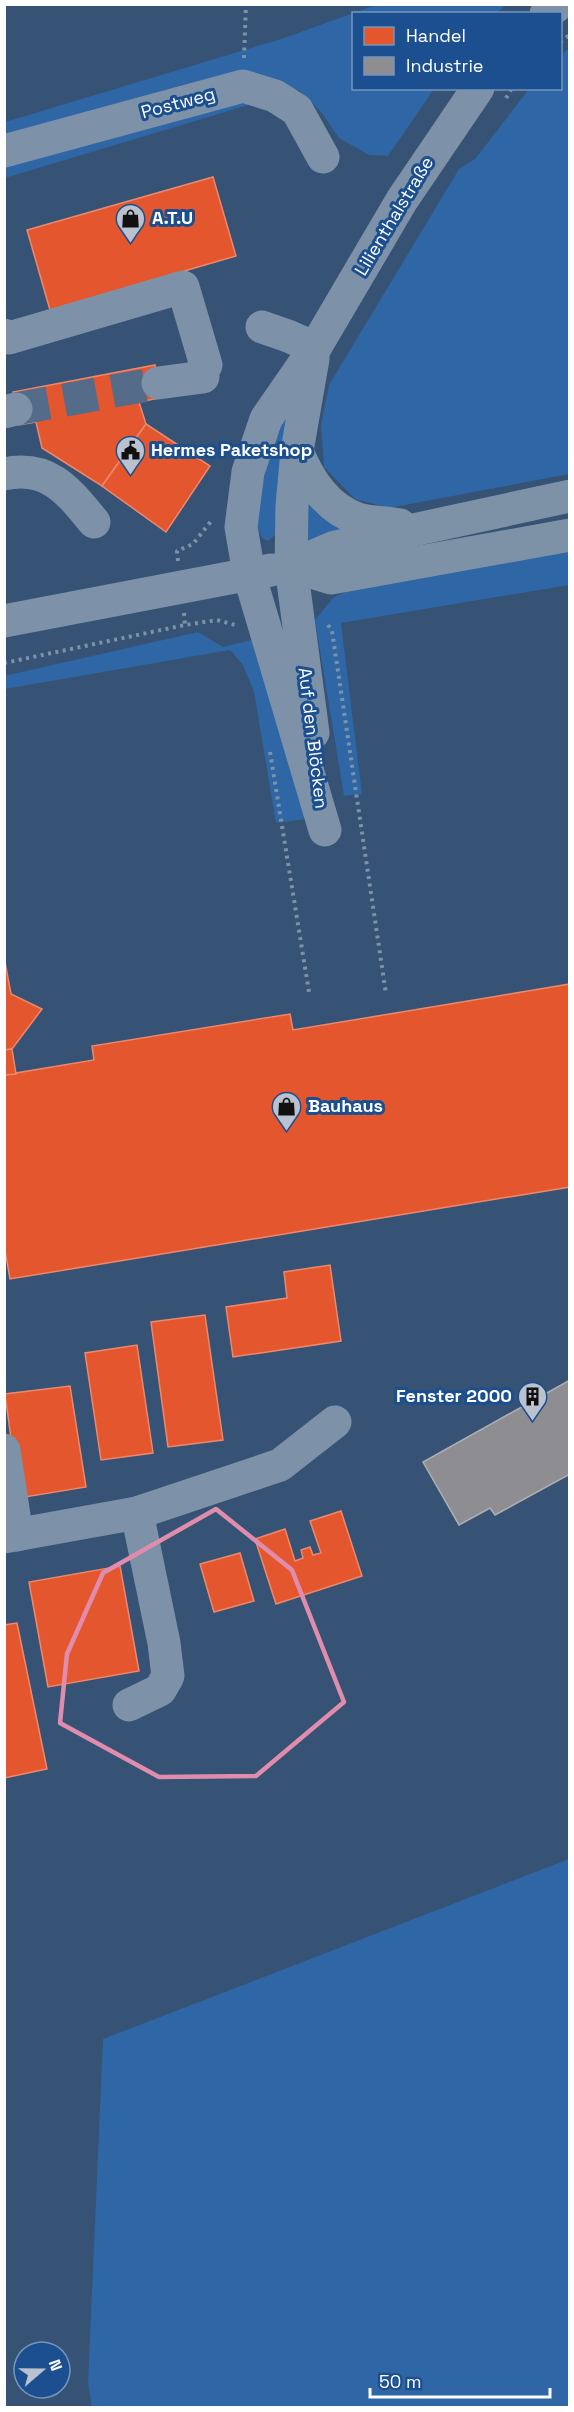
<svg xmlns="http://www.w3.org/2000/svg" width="574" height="2412" font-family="'Space Grotesk',sans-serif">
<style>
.green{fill:#2f66a5}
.shops{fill:#e4572e;stroke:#ec896d;stroke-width:1.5}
.industry{fill:#8d8d92;stroke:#afafb3;stroke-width:1.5}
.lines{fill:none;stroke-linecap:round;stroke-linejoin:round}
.minor-tunnel{stroke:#546c89;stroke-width:33;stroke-dasharray:33 16;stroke-linecap:butt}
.path{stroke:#7d92a8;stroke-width:4;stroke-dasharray:3 4.5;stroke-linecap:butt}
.minor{stroke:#7d92a8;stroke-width:33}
.highway{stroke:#7e92a7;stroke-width:33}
.marked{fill:none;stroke:#e08cad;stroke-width:4.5;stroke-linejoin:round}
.labels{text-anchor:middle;stroke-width:6;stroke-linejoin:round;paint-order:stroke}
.street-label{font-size:18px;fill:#fff;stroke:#1b4f8f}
.poi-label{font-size:18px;font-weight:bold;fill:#fff;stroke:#1b4f8f;text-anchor:start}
</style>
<rect width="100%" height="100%" fill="#365274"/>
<g class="green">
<polygon points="376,5 506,5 496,13 354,14 354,88 434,89 388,156 369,155 339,138 321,112 299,90 5,178 5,122 284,38"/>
<polygon points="569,48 569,474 389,508 355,499 324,467 321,425 329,385 459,169 475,159 529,89 560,88 561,55"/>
<polygon points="302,378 279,523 274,536 268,541 262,538 257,526 267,449"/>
<polygon points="306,488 360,530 308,542"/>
<polygon points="569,550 569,585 341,623 362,794 344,796 315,620 333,598 370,580"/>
<polygon points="198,632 223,647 263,637 306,819 276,823 254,692 243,665 230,650 5,689 4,676"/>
<polygon points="569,1859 569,2407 92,2407 88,2383 103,2039"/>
</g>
<g class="shops">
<polygon points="213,177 236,256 50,310 27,230"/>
<polygon points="155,365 160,398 139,402 146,424 102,486 42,448 36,422 19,425 13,392"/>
<polygon points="146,424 210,466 166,532 102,486"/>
<polygon points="4,957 11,994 42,1009 12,1049 4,1050"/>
<polygon points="570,984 570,1187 10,1279 4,1245 4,1075 94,1060 92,1046 290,1014 293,1030"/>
<polygon points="12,1049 16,1074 4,1075 4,1050"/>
<polygon points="330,1265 341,1341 233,1357 226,1307 287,1298 284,1272"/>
<polygon points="205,1315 223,1440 168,1447 151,1322"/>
<polygon points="137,1345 153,1453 101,1460 85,1353"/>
<polygon points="70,1386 86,1487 19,1498 5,1394"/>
<polygon points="341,1511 362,1576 276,1604 255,1539 285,1529 295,1561 303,1558 301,1550 310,1547 313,1555 321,1553 310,1521"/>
<polygon points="240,1553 254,1601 214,1612 200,1564"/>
<polygon points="120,1566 139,1671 48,1687 29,1582"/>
<polygon points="17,1623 47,1769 4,1778 4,1625"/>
</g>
<polygon class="industry" points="570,1380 570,1474 495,1515 490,1508 459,1525 423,1462"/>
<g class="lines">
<polyline class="minor-tunnel" points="16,409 158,383"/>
<g class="path">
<polyline points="560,42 570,35"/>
<polyline points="244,58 246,4"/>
<polyline points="506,98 512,88"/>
<polyline points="178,561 177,551 193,544 212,520"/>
<polyline points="184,613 185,625"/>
<polyline points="328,625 332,631 386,994"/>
<polyline points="4,663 185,625 217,620 235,625"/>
<polyline points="270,752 309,992"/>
</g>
<g class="minor">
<polyline points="546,14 559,4"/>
<polyline points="4,151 243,86 275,96 297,110 323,157"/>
<polyline points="262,327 288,336 315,348"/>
<polyline points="4,335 9,338 183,287 206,365"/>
<polyline points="158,383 203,377"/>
<polyline points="4,412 16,409"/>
<path d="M 4,474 C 49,464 69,492 94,522"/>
<polyline points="4,621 271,570"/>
<polyline points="313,733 291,566 292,506 297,451 313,359"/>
<polyline points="325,830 249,574 241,527 248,472 266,419 315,348 402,200 478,88"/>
<polyline points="4,1450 17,1535"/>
<polyline points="4,1537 137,1513 280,1465 335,1422"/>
<polyline points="129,1705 160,1690 168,1676 164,1643 137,1513"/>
</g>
<g class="highway">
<path d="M 297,451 C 309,480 326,508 358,519 C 372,523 386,522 400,525"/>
<polyline points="291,566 335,547 570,496"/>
<polyline points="291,566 331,578 570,535"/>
</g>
</g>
<path class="marked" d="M 216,1509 L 292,1570 L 344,1702 L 256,1776 L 159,1777 L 60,1723 L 67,1654 L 103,1573 Z"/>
<defs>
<symbol id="shop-pin" viewBox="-11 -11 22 30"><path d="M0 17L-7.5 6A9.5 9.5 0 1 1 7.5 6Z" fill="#b9c2ce" stroke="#1b4f8f"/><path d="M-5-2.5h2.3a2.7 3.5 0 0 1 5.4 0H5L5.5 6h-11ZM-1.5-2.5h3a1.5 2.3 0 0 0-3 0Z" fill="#111"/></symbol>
<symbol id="civic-pin" viewBox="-11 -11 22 30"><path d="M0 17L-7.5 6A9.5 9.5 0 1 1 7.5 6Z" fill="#b9c2ce" stroke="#1b4f8f"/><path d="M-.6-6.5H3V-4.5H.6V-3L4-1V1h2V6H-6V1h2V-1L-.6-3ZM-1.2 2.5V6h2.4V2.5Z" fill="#111"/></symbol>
<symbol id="building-pin" viewBox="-11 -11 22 30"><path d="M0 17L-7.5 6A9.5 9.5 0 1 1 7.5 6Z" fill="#b9c2ce" stroke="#1b4f8f"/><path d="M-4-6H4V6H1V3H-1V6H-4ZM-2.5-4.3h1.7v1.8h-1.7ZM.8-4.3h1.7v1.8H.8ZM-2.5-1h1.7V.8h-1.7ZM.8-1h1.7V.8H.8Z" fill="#111"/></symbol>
</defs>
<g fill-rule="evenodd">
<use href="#shop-pin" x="114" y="202" width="33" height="45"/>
<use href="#civic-pin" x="114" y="434" width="33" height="45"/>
<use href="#shop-pin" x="270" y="1090" width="33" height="45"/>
<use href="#building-pin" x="516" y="1380" width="33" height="45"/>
</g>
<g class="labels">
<g class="street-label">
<text transform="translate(178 103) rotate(-15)" y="6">Postweg</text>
<text transform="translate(394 216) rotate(-59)" y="6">Lilienthalstraße</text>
<text transform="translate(313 738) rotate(83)" y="6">Auf den Blöcken</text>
</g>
<g class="poi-label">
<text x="152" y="224">A.T.U</text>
<text x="151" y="456">Hermes Paketshop</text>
<text x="308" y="1112">Bauhaus</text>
<text x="512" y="1402" text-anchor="end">Fenster 2000</text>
</g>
</g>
<rect width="574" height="2412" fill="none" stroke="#ffffff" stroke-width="12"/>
<rect x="352" y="12" width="210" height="78" fill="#1b4f8f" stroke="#7695bc" stroke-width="1.5"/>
<rect x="364" y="27" width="30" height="18" fill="#e4572e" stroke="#7695bc" stroke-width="1.5"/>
<text x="406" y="42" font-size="18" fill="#ffffff">Handel</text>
<rect x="364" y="57" width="30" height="18" fill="#8d8d92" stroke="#7695bc" stroke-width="1.5"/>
<text x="406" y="72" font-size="18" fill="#ffffff">Industrie</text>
<g transform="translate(42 2370) rotate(70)"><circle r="28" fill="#1b4f8f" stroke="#7695bc" stroke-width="1.5"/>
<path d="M0-4.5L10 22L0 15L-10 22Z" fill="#b9c2ce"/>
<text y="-9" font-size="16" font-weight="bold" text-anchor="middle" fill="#ffffff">N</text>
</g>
<path d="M370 2388v9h180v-9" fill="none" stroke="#ffffff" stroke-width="3"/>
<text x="379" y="2388" font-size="18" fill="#ffffff" stroke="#1b4f8f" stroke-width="4.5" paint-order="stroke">50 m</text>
</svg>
